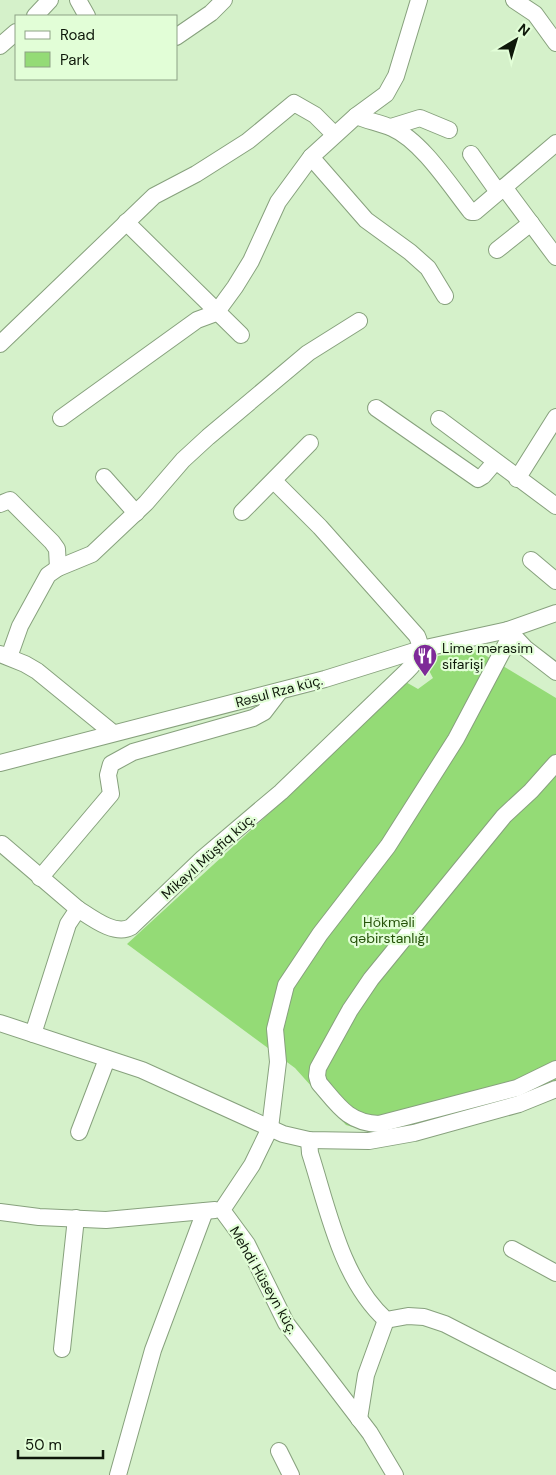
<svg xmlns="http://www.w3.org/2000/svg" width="556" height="1475" font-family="'DM Sans',sans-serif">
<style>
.green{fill:#94db76}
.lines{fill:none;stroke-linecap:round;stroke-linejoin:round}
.minor-casing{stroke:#87a17d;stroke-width:18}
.minor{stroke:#fff;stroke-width:16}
.labels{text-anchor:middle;stroke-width:4.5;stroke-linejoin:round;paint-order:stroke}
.poi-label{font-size:14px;fill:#0e180a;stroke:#e2fed7;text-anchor:start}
.street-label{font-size:14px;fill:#0e180a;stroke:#e2fed7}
.park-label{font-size:14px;fill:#255309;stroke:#e2fed7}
</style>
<rect width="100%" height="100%" fill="#d5f1ca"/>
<polygon class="green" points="475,649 556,698 556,1082 506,1099 371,1132 346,1125 295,1068 127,944 274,809 404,681 418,689 433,678 425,663 428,658"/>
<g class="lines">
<defs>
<g id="minor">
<polyline points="78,0 87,16"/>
<polyline points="514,0 535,14 556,43"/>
<polyline points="35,16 50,0"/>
<polyline points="176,37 211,13 224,0"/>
<polyline points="0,46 16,32"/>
<path d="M 356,116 C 368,121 381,123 392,128 C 422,141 451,187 471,212 L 475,212 L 556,143"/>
<polyline points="391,127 420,118 449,130"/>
<polyline points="471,154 498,192"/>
<polyline points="311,157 366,220 410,252 428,268 445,296"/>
<polyline points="504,187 556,257"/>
<polyline points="126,222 241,335"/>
<polyline points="497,250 531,223"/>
<polyline points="0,344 154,196 196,174 248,141 294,103 315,115 334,134"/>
<polyline points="376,408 478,479 483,476 495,462"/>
<polyline points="61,418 197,320 216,313 235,287 251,261 278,202 311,157 356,116 386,94 396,76 419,0"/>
<polyline points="439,419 556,506"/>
<polyline points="104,477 136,513"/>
<polyline points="517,479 556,417"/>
<polyline points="0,504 10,500 52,542 57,549 58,568"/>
<polyline points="242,512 310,443"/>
<polyline points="531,560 556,581"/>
<polyline points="508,630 525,648 556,672"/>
<polyline points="0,654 25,664 37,671 113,733"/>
<polyline points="9,657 20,626 48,575 58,568 92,554 146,503 183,460 208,437 308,353 359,321"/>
<polyline points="0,763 325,679 421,649 508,630 556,613"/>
<path d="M 556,763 L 531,791 L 504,816 L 371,979 L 350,1010 L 318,1068 L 317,1076 L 319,1083 C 338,1105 348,1123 379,1124 L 517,1088 L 556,1069"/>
<polyline points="2,844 78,909"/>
<polyline points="40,878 111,794 108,775 111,764 133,752 253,718 264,712 280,691"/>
<polyline points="0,1023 142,1070 283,1134 309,1140 369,1141 414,1133 519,1104 556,1089"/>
<path d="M 33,1034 L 68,924 L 78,909 C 92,918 115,936 131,927 L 203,858 L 281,792 L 407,671 C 418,660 424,651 417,636 L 320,527 L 274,481"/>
<polyline points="79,1132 107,1059"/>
<path d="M 309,1140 L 310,1153 C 328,1209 341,1279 386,1320 L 408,1316 L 424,1317 L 445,1324 L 556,1381"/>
<polyline points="0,1212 39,1217 106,1220 215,1210"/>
<polyline points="512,1249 556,1273"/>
<polyline points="62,1349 76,1218"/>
<polyline points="359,1419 366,1375 386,1320"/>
<polyline points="279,1451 291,1475"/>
<polyline points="118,1475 153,1350 205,1211"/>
<polyline points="395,1475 370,1433 286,1323 247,1244 222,1210 252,1165 270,1128 278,1062 275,1029 286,985 320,934 388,846 456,739 511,635"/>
</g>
</defs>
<use href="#minor" class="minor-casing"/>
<use href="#minor" class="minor"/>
</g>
<defs>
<symbol id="restaurant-pin" viewBox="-11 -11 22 30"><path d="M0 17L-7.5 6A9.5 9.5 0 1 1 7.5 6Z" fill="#7e2a98" stroke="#e2fed7"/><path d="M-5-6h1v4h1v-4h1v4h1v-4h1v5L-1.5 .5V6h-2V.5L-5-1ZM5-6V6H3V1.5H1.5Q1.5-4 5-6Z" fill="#fff"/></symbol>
</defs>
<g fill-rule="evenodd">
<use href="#restaurant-pin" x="411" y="642" width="28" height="38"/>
</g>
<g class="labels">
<g class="poi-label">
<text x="442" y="653">Lime mərasim<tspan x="442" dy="16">sifarişi</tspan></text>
</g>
<g class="street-label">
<text transform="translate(279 691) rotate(-15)" y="5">Rəsul Rza küç.</text>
<text transform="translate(208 856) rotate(-42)" y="5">Mikayıl Müşfiq küç.</text>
<text transform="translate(264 1280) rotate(60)" y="5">Mehdi Hüseyn küç.</text>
</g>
<g class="park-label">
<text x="389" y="927">Hökməli<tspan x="389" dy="16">qəbirstanlığı</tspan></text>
</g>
</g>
<rect x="15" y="15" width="162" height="65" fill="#e2fed7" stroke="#8da285"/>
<rect x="25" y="31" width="25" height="8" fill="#ffffff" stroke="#8da285"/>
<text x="60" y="40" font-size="15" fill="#0e180a">Road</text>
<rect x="25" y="52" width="25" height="15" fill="#94db76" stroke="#8da285"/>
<text x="60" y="65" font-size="15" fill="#0e180a">Park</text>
<g transform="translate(516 40) rotate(38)" stroke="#e2fed7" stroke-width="4" paint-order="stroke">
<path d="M0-4L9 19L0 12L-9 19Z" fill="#0e180a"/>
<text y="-8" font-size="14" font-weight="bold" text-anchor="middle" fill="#0e180a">N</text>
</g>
<path d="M18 1450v8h85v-8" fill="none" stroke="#0e180a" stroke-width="2.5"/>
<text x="25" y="1450" font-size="15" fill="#0e180a" stroke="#e2fed7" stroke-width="4" paint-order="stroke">50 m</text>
</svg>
